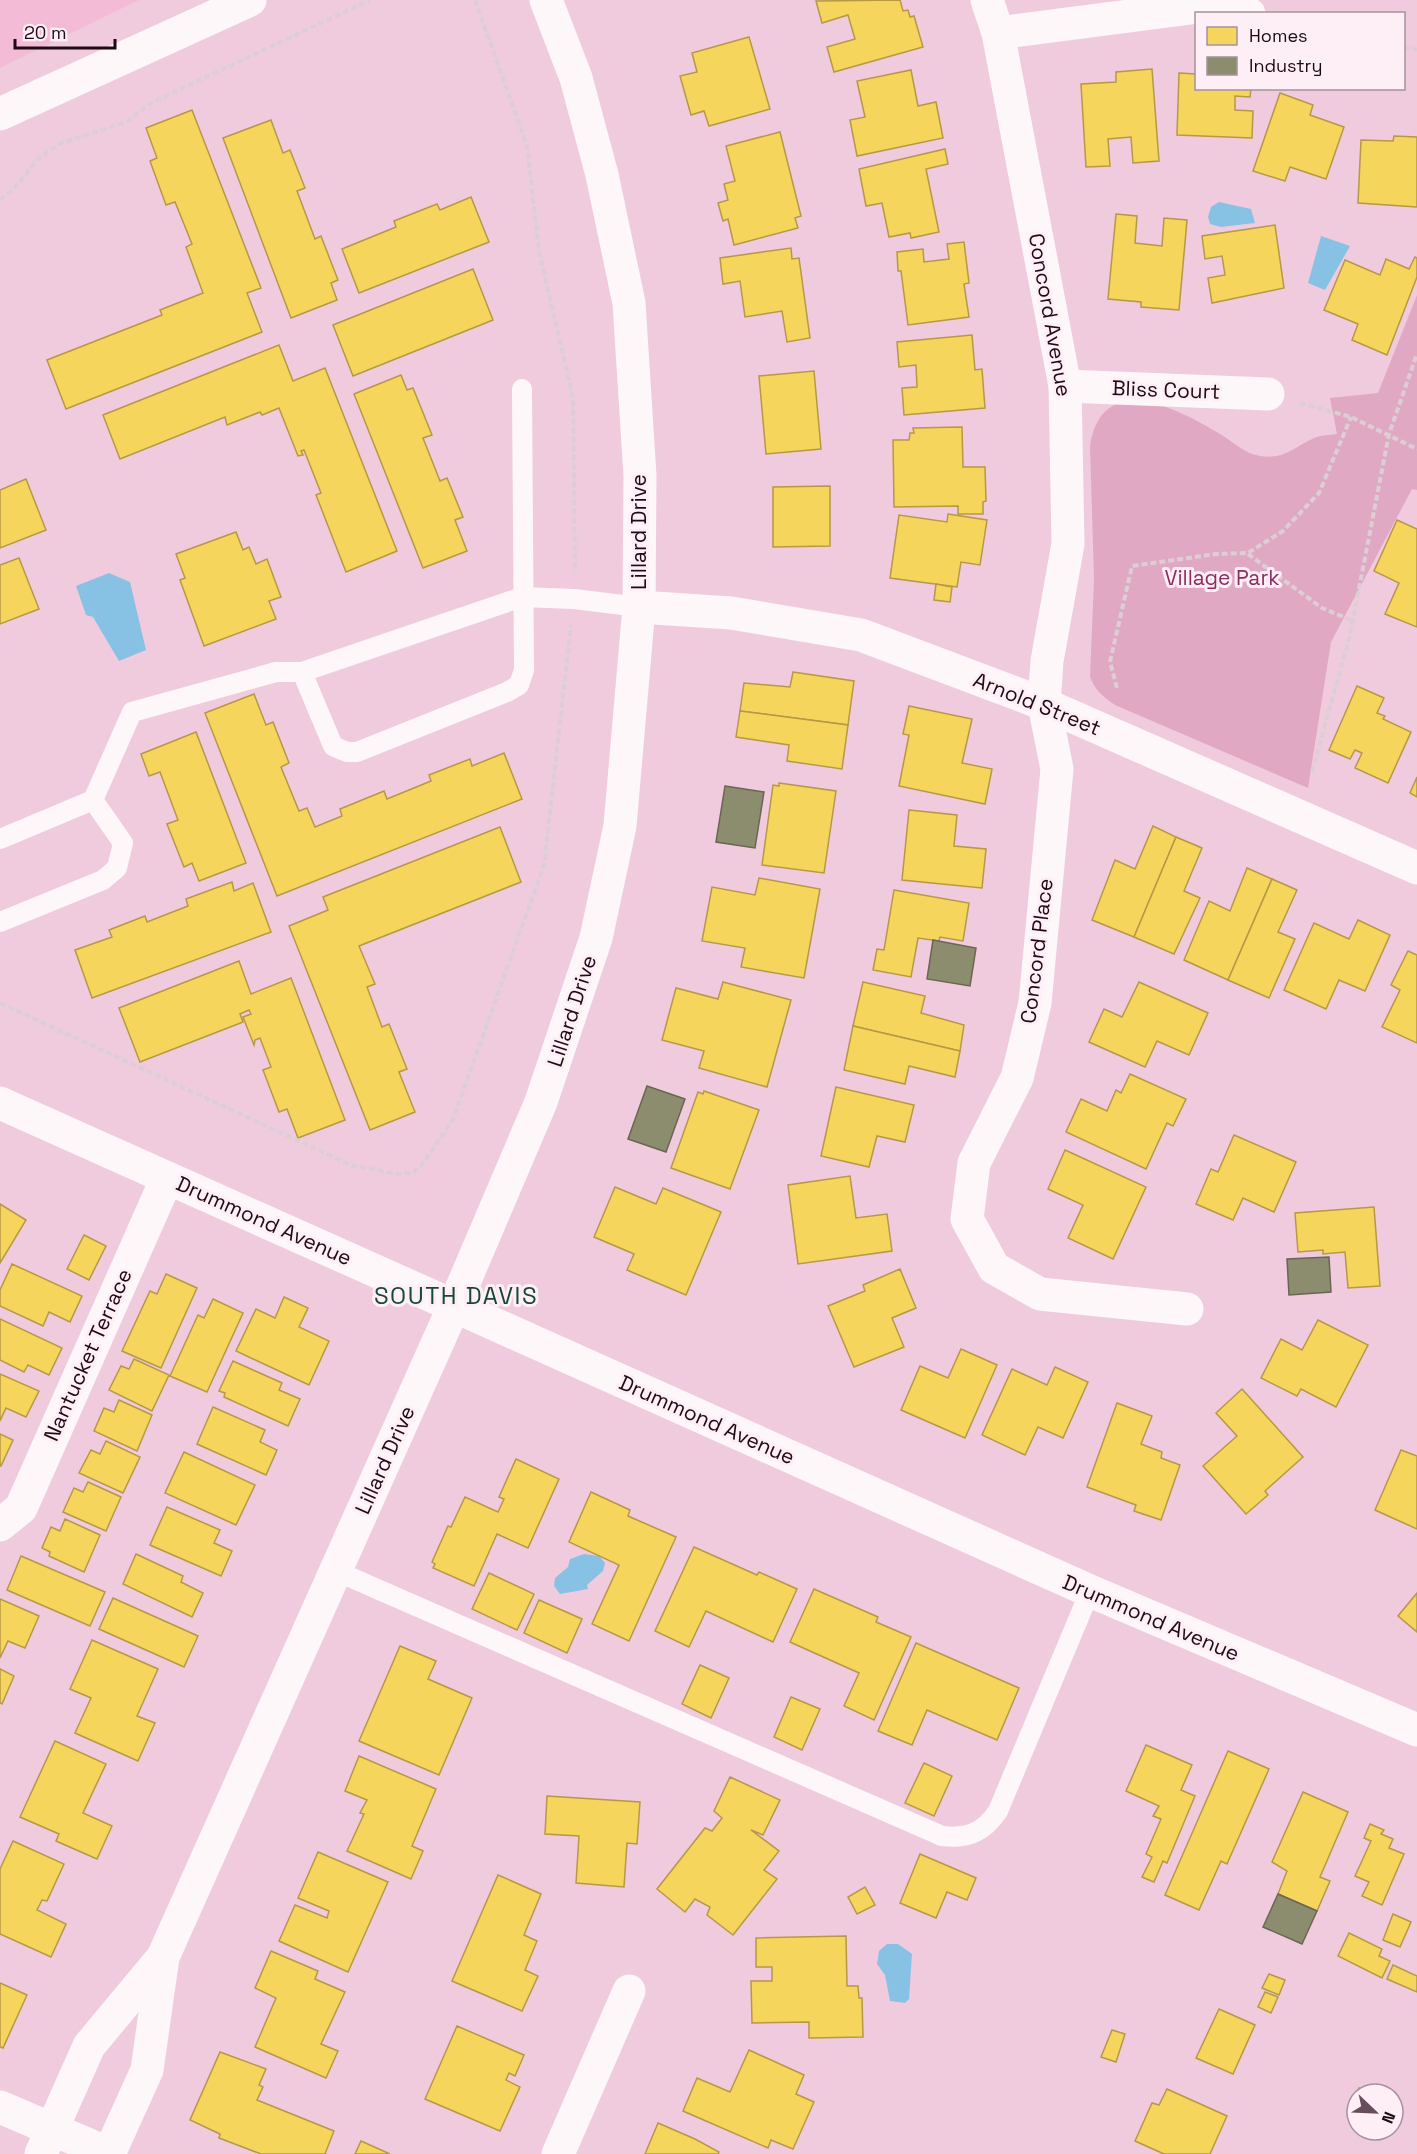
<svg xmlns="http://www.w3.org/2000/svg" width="1417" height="2154" font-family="'Space Grotesk',sans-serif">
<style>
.built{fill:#f4bbd6}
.green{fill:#e1a8c4}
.water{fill:#87c2e5}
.homes{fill:#f6d55c;stroke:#b69847;stroke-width:1.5}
.industry{fill:#8c8c6e;stroke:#6b6553;stroke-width:1.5}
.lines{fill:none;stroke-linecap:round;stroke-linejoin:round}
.path{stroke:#dbcfd5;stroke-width:4;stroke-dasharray:6 3;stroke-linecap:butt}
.service{stroke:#fdf7fa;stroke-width:20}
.minor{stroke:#fdf7fa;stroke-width:33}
.tertiary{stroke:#fdf7fa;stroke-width:33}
.labels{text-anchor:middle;stroke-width:6;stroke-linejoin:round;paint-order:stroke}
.street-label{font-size:21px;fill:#1f0915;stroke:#feeff6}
.park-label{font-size:21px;fill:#8b2c62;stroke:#feeff6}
.quarter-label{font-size:24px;letter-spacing:1.5px;fill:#164838;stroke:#feeff6}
</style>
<rect width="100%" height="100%" fill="#f0cbdd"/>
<polygon class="built" points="0,0 139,0 0,68"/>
<path class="green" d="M 1417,295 L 1417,490 L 1412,489 L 1331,642 L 1308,788 L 1115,705 C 1103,697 1095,690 1090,677 L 1094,579 L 1090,446 C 1102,369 1177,408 1220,434 C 1234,442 1243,453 1260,456 C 1284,460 1294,447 1314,438 C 1321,435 1330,435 1337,434 L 1330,398 L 1378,393 Z"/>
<g class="water">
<polygon points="1219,202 1251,209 1255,223 1221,227 1210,224 1208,217 1211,207"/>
<polygon points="1321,236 1350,246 1325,290 1308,283"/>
<polygon points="109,573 130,582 146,650 119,661 93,617 86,615 76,586"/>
<polygon points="584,1554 599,1556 605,1563 603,1571 587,1585 588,1589 560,1594 554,1586 555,1578 568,1567 570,1559"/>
<polygon points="887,1944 898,1944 912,1954 909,1999 905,2003 890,2001 885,1975 877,1964 879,1951"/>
</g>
<g class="homes">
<polygon points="900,0 903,11 908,10 910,17 914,16 923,47 834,72 827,47 855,39 848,15 822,23 816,1"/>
<polygon points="749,37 770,109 709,126 704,111 691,115 680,76 697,72 692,53"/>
<polygon points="1152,69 1159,161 1133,163 1131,137 1108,139 1110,166 1086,167 1081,84 1116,82 1116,72"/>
<polygon points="911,70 918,106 936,102 943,138 857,156 850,120 865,117 857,81"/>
<polygon points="1179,73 1196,74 1196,88 1251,88 1250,97 1235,96 1235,110 1253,111 1252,138 1177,135"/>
<polygon points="1280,93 1313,105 1310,115 1344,127 1326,179 1290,167 1285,181 1253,171"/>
<polygon points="192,110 261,288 247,293 262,332 66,409 47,360 162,315 160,310 203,293 186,247 192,244 175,202 166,205 150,161 157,158 146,128"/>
<polygon points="271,120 283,153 290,150 305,188 297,191 315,239 321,236 338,280 331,283 337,300 291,318 223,138"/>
<polygon points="780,132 801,216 795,218 798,228 734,245 728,219 723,221 718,203 728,200 724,184 735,181 726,146"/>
<polygon points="1394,136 1417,137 1417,207 1358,203 1361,140 1393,141"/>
<polygon points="945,149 948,164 926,169 939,232 911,238 910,233 889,237 882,203 866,206 859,169"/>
<polygon points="471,197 489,242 359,293 342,249 396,227 394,221 437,204 440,210"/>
<polygon points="1116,214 1137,216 1135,243 1162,246 1164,218 1187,220 1179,310 1141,307 1141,302 1108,299"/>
<polygon points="1275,225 1284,288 1212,303 1208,278 1225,275 1222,256 1205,259 1202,236"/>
<polygon points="964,242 969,283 964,284 969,317 908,325 901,271 898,271 897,252 923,249 924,262 949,259 947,244"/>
<polygon points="791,248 792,259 799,258 810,338 787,342 782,311 745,317 740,281 723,284 720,258"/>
<polygon points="1415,257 1417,258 1417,277 1387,355 1352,340 1358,324 1324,310 1345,260 1380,275 1386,259 1409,269"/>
<polygon points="473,269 493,320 353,376 333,325"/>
<polygon points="972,335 975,370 982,369 985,408 904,415 902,388 917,387 916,365 899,367 897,342"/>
<polygon points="279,345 293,381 325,368 397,551 346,572 316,495 321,493 304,450 301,451 303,455 298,456 279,408 262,415 260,412 227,425 225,417 120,459 103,415"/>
<polygon points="814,371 821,449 766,454 759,376"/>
<polygon points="401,375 407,390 413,388 432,435 423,438 440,481 447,478 463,517 455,520 467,551 423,568 354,394"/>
<polygon points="962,427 963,467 985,467 986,501 983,502 983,514 958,514 958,506 894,507 893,440 909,440 910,433 914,433 913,428"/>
<polygon points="26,479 46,530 0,548 0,490"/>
<polygon points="830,486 830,546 773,547 773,487"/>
<polygon points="948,514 987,520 980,565 961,562 957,587 890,578 899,515 947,522"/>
<polygon points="1397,520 1417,529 1417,627 1385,614 1399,583 1374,571"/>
<polygon points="236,532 243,550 249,547 256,564 267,559 281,597 269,601 276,619 204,646 180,580 185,578 176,554"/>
<polygon points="19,558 39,609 0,624 0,565"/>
<polygon points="936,584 952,587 950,602 934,600"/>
<polygon points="793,672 854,681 848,725 740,711 744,683 790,687"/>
<polygon points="1357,686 1384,698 1377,713 1385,716 1383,719 1411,732 1388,783 1355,768 1362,753 1355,750 1350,759 1329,750"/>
<polygon points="254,694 266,725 273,722 289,763 281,767 299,811 307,808 315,827 342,816 340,809 384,791 387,799 431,781 429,775 470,759 472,766 504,753 522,799 277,896 205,713"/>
<polygon points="909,706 972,719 962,763 992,769 985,804 899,786 909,735 903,734"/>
<polygon points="740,711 848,725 842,769 787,761 789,745 736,737"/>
<polygon points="196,732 246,863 199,881 192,863 184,867 167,824 178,820 160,772 149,776 141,754"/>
<polygon points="1417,777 1417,797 1410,793"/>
<polygon points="779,783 836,791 824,873 762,865 773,785 779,786"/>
<polygon points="909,810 957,815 954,846 986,849 982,888 902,880"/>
<polygon points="1153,826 1176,837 1134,937 1092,920 1115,860 1135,869"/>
<polygon points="500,827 521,882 359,946 375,984 367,987 382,1027 389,1024 407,1069 399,1072 415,1112 370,1130 289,926 328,910 323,897"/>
<polygon points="1176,837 1202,848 1184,891 1200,898 1174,954 1134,937"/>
<polygon points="1247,868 1272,879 1228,980 1184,960 1209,901 1230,911"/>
<polygon points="759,878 820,889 804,978 741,967 745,948 702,941 712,887 755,895"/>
<polygon points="1272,879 1297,890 1278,932 1295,939 1269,998 1228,980"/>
<polygon points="232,882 234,891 253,883 271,932 92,998 75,950 112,937 109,930 145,916 147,922 188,906 186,899"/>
<polygon points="894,890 969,903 963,941 940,937 939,941 918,938 911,977 873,970 877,949 884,950"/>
<polygon points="1358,920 1390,935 1365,991 1339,980 1326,1009 1284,990 1314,923 1349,939"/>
<polygon points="1408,951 1417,955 1417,1043 1382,1027 1400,990 1391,985"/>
<polygon points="239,961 251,994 291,978 345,1120 298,1138 287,1109 279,1112 263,1070 271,1067 260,1038 255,1040 254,1045 243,1017 251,1014 249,1010 240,1014 243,1022 140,1062 119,1008"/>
<polygon points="723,982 791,1000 767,1087 699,1068 704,1051 662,1040 676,988 718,999"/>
<polygon points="863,982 925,996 921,1013 964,1025 960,1051 853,1026"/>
<polygon points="1139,982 1208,1013 1189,1055 1157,1041 1145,1067 1089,1042 1104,1009 1122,1017"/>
<polygon points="853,1026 960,1051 955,1077 909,1066 905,1084 844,1070"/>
<polygon points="1130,1074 1186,1099 1173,1126 1167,1123 1146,1169 1066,1132 1081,1099 1107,1111 1116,1090 1121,1093"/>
<polygon points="836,1087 914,1105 905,1142 877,1136 869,1167 821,1156"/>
<polygon points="704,1091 759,1110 730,1189 671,1168 698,1092 703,1094"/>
<polygon points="1234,1135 1296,1162 1274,1212 1243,1198 1233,1220 1196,1204 1211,1169 1218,1172"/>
<polygon points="1065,1150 1146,1187 1113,1259 1068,1238 1083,1205 1048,1189"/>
<polygon points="850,1176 856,1218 887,1214 892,1251 798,1264 788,1185"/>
<polygon points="615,1187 656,1204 663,1188 721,1212 686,1295 627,1270 634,1254 594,1237"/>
<polygon points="0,1204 26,1220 0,1263"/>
<polygon points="1374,1207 1380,1286 1348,1288 1345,1252 1323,1254 1323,1250 1298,1252 1295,1213"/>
<polygon points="84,1235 106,1246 89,1280 67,1269"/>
<polygon points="12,1264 82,1296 70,1322 49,1312 43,1326 0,1306 0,1290"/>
<polygon points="900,1269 916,1308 892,1318 904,1347 854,1367 828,1306 865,1291 863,1285"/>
<polygon points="166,1274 197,1288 161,1368 122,1351 150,1291 157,1294"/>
<polygon points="284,1297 308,1308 299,1327 329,1341 309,1385 236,1351 256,1309 275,1318"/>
<polygon points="213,1299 243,1313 207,1392 170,1376 198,1315 204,1318"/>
<polygon points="0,1319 62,1348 49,1375 28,1365 24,1372 0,1360"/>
<polygon points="1318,1320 1368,1345 1336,1407 1301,1389 1297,1396 1261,1378 1281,1339 1302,1350"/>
<polygon points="961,1349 997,1365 965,1438 901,1410 920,1366 948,1378"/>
<polygon points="134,1359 169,1375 152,1411 109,1390 121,1366 129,1369"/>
<polygon points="233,1361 282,1383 279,1390 300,1399 288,1426 224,1397 225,1393 219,1391"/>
<polygon points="1055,1367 1088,1382 1063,1438 1038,1427 1025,1455 982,1435 1012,1369 1047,1385"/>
<polygon points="0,1374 39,1391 26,1417 6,1408 0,1421"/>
<polygon points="1242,1389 1303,1457 1265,1491 1268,1495 1246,1514 1203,1466 1237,1436 1216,1413"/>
<polygon points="119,1400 152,1415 137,1451 94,1431 104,1408 114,1412"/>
<polygon points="1117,1403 1152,1416 1141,1444 1162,1452 1161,1458 1180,1465 1161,1520 1134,1511 1136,1505 1087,1487"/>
<polygon points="213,1407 265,1430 260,1442 277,1450 266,1475 197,1444"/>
<polygon points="0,1434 13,1440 1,1466 0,1466"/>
<polygon points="106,1441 140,1457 123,1493 79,1473 91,1450 100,1454"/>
<polygon points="1401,1450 1417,1456 1417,1529 1375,1510"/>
<polygon points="184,1452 255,1485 236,1525 165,1493"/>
<polygon points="516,1459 559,1479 528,1548 497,1534 474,1586 433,1568 435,1564 432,1562 448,1526 451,1527 465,1497 498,1512 504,1499 499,1497"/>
<polygon points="88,1482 121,1497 106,1531 63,1512 74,1488 83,1492"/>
<polygon points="591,1492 630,1510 628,1516 676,1537 629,1641 592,1624 619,1565 569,1542"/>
<polygon points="167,1507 220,1530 214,1543 232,1551 221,1576 150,1545"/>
<polygon points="65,1519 100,1535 84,1572 49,1556 50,1552 42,1548 51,1527 60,1531"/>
<polygon points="694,1547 757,1575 759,1572 797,1589 773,1642 706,1611 689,1647 655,1631"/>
<polygon points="136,1554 183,1576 181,1582 203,1593 192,1617 123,1584"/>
<polygon points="21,1556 105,1592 90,1626 7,1590"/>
<polygon points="489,1573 534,1594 517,1630 472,1609"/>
<polygon points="814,1589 878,1617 876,1622 911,1637 874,1720 844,1706 859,1673 790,1642"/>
<polygon points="1417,1593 1417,1632 1398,1616"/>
<polygon points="113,1598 198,1636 184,1667 99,1629"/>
<polygon points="0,1599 39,1616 25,1648 8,1641 0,1658"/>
<polygon points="539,1600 582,1619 567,1653 524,1633"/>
<polygon points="92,1640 158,1669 137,1716 155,1723 138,1761 75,1733 91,1698 70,1689"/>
<polygon points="916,1643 1019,1688 997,1740 927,1710 912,1745 878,1731"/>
<polygon points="400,1646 436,1661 428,1679 472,1698 439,1775 359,1741"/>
<polygon points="700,1665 729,1678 711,1718 682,1704"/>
<polygon points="0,1669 14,1676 2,1704 0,1703"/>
<polygon points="791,1697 820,1709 802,1750 774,1737"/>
<polygon points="55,1741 106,1764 83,1813 112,1826 97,1859 56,1841 59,1834 20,1817"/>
<polygon points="1146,1745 1192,1765 1181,1790 1195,1796 1167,1863 1163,1861 1154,1882 1142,1877 1152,1857 1146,1854 1161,1819 1153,1816 1159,1806 1126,1791"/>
<polygon points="1228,1751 1269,1769 1227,1864 1221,1861 1199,1910 1165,1895"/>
<polygon points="359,1756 436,1789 412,1846 423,1851 411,1879 347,1851 364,1814 360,1813 367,1800 345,1791"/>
<polygon points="924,1763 952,1776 934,1816 905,1803"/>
<polygon points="730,1777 780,1800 763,1835 751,1830 779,1851 764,1870 777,1879 733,1935 707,1915 710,1907 695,1899 685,1912 657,1889 705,1828 712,1831 722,1818 714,1811"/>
<polygon points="1303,1792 1348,1812 1320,1877 1330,1881 1317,1911 1278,1894 1287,1871 1272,1862"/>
<polygon points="547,1796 640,1802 637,1844 627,1843 624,1887 576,1883 579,1836 545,1834"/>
<polygon points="1370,1824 1384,1830 1381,1834 1393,1839 1389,1848 1404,1854 1382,1905 1362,1896 1369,1882 1355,1876 1371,1841 1364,1838"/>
<polygon points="13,1841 64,1864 47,1901 42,1900 37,1910 66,1924 51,1957 0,1934 0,1869"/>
<polygon points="318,1852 388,1882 348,1972 279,1941 295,1905 327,1918 329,1911 298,1898"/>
<polygon points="920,1854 976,1878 967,1900 947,1892 936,1918 900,1903"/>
<polygon points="498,1875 541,1894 524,1935 537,1941 525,1970 538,1976 522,2011 452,1981"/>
<polygon points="865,1887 875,1905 857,1914 848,1897"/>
<polygon points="1393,1914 1411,1922 1400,1947 1383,1940"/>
<polygon points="1349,1933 1382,1949 1379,1956 1390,1961 1382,1978 1338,1956"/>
<polygon points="846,1936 847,1986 858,1986 859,1998 862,1998 863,2037 809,2038 809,2022 752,2023 751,1981 772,1981 772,1967 756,1967 756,1938"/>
<polygon points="271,1951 318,1971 315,1979 345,1992 321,2044 338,2051 326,2078 255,2047 276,1998 255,1988"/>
<polygon points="1393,1965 1417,1976 1417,1992 1387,1979"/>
<polygon points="1269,1974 1285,1980 1279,1995 1262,1988"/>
<polygon points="0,1983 27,1995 3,2048 0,2047"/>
<polygon points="1265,1992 1278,1997 1271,2013 1258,2007"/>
<polygon points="1219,2009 1255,2025 1233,2074 1196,2058"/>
<polygon points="457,2026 524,2055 515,2076 509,2073 506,2080 520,2087 500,2131 425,2099"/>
<polygon points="1112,2030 1125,2034 1116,2062 1101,2057"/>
<polygon points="749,2050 804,2075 796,2094 814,2102 793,2149 771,2140 768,2148 683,2111 697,2078 730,2092"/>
<polygon points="220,2052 266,2069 259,2085 263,2087 257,2100 334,2131 325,2154 261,2154 219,2138 220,2134 190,2120"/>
<polygon points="1359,2088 1373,2094 1357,2094 1357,2115 1349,2112"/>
<polygon points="1167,2089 1227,2116 1210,2154 1164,2154 1135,2141 1152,2103 1159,2105"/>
<polygon points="658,2123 695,2139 719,2152 718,2154 645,2154"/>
<polygon points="361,2141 390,2154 355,2154"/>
</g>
<g class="industry">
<polygon points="725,786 764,792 755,848 716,842"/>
<polygon points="933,940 976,948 970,986 927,979"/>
<polygon points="647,1086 685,1099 666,1152 628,1139"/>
<polygon points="1329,1257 1331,1292 1289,1295 1287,1259"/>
<polygon points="1278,1894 1317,1911 1302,1944 1263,1927"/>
</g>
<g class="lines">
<g class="path">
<polyline points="475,0 527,146 539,251 573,398 575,573"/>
<polyline points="1404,47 1417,50"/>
<polyline points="0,200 13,190 37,160 59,144 126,122 153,102 370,0"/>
<polyline points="1300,403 1351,417 1417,449"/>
<polyline points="1248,554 1322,608 1353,621"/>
<polyline points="1117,688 1110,662 1132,566 1216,554 1248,553 1283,531 1319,493 1351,417"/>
<polyline points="1312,772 1350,635 1389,434 1417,354"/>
<polyline points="0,1003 353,1166 398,1174 413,1173 424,1162 453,1119 544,865 571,625"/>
</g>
<g class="service">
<polyline points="302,672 522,597 574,599 639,607"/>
<polyline points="93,800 132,712 276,672 302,672 333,746 347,752 357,752 507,692 519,685 524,670 522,389"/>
<polyline points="0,839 93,800 123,843 117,868 103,880 0,922"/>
<path d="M 336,1571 L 942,1836 C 968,1839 984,1832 998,1811 L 1090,1591"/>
</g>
<g class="minor">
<polyline points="987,0 998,33 1065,386 1068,544 1047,661 1044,704 1057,769 1035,1003 1017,1078 974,1163 967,1219 994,1268 1040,1294 1187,1309"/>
<polyline points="998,33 1214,5 1249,14"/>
<polyline points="0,114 250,0"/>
<polyline points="1065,386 1268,394"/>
<polyline points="639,607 731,613 861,635 1044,704 1417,868"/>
<polyline points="0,1103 454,1306 163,1957 89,2046 41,2154"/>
<polyline points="0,1525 21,1508 167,1178"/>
<polyline points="0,2107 110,2154"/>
<polyline points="109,2154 147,2070 163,1957"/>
<polyline points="558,2154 629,1991"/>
</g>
<polyline class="tertiary" points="546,0 576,78 602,175 629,303 640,476 639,607 620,826 596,938 541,1102 454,1306 1090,1591 1417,1730"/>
</g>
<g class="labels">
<g class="street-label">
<text transform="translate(1050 315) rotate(80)" y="7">Concord Avenue</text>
<text transform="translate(1166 390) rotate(2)" y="7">Bliss Court</text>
<text transform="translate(639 532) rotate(-90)" y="7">Lillard Drive</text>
<text transform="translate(1037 704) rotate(22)" y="7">Arnold Street</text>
<text transform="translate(1037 951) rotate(-83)" y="7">Concord Place</text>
<text transform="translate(572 1011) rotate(-72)" y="7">Lillard Drive</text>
<text transform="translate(264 1221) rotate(24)" y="7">Drummond Avenue</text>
<text transform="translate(88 1355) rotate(-66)" y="7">Nantucket Terrace</text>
<text transform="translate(707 1420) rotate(24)" y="7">Drummond Avenue</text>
<text transform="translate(385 1460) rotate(-66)" y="7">Lillard Drive</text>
<text transform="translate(1151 1618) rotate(23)" y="7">Drummond Avenue</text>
</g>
<g class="park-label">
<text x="1222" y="585">Village Park</text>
</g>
<g class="quarter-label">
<text x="456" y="1304">SOUTH DAVIS</text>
</g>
</g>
<rect x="1195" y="12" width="210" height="78" fill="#feeff6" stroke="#a5939c" stroke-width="1.5"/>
<rect x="1207" y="27" width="30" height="18" fill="#f6d55c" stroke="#a5939c" stroke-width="1.5"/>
<text x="1249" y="42" font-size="18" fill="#1f0915">Homes</text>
<rect x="1207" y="57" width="30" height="18" fill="#8c8c6e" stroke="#a5939c" stroke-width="1.5"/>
<text x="1249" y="72" font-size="18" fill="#1f0915">Industry</text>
<g transform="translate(1375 2112) rotate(113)"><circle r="28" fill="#feeff6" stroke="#a5939c" stroke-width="1.5"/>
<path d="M0-4.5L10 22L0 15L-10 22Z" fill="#684d5b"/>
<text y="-9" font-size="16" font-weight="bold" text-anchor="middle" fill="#1f0915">N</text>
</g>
<path d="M15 39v9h100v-9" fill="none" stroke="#1f0915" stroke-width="3"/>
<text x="24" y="39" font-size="18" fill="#1f0915" stroke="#feeff6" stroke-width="4.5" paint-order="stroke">20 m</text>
</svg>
